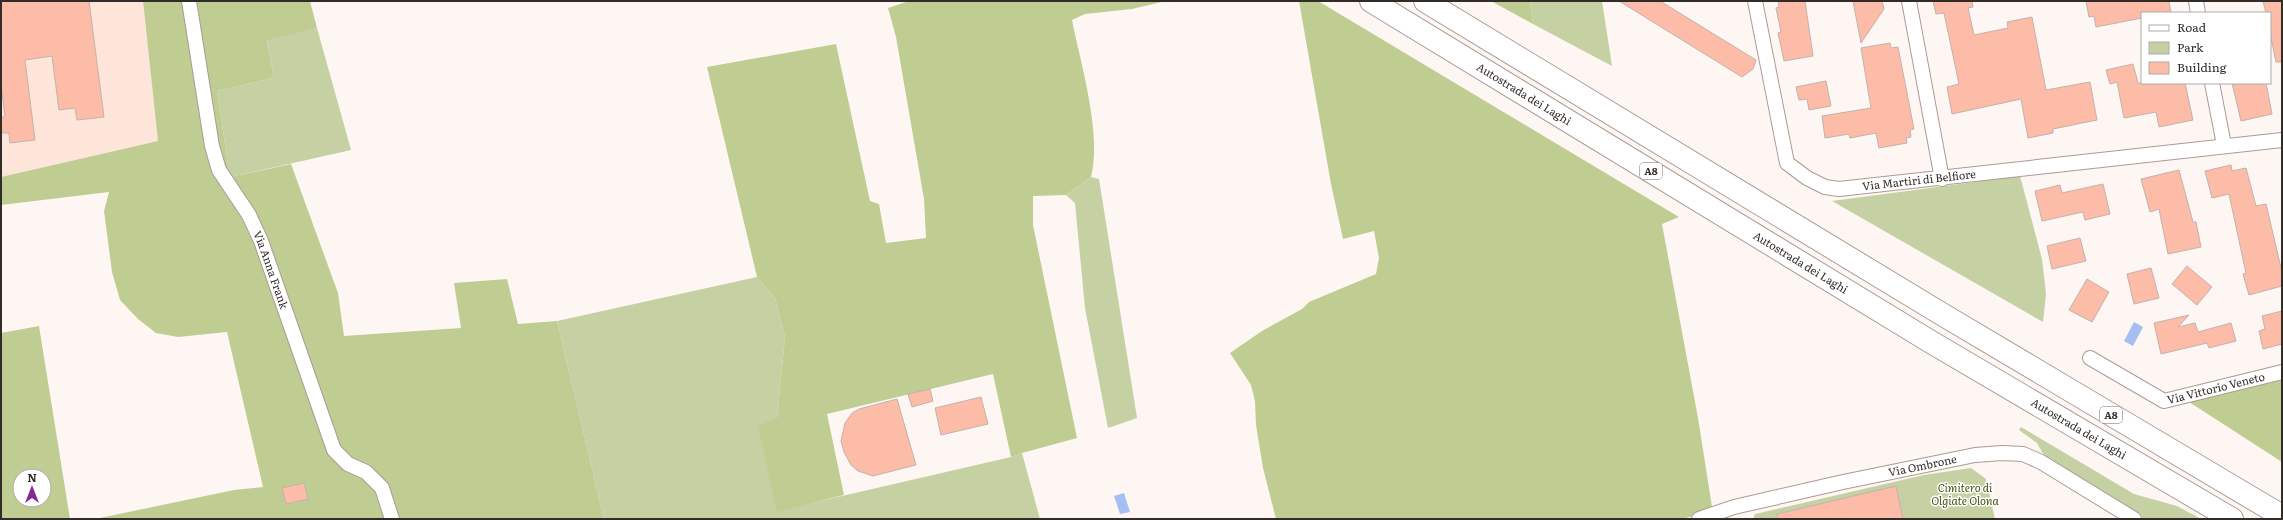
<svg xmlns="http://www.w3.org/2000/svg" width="2283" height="520" font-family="Literata,serif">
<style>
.built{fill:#fee5da}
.green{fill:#c5d0a3}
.forest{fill:#c0cd92;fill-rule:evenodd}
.water{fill:#a5bff3}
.building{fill:#fcbca8;stroke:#c3b2ad}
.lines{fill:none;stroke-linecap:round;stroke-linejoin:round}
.street-casing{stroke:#ab9b94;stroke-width:16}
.highway-casing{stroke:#ab9b94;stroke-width:24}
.street{stroke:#fff;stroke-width:14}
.highway{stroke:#fff;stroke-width:22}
.labels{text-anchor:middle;stroke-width:3;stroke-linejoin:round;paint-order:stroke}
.shield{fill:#fff;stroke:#706b69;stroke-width:1}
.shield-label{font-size:10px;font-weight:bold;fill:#322c29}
.street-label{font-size:11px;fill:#322c29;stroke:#fff}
.park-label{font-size:11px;font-style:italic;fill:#485312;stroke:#fff}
</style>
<rect width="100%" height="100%" fill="#fdf6f3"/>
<polygon class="built" points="1,1 143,1 158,141 1,177"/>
<g class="green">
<polygon points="1530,1 1602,1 1612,66 1533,24"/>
<polygon points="317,28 351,150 230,177 217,91 274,78 267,39"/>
<polygon points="2020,176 2042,259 2046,294 2043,322 1832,201"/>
<polygon points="1091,177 1099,179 1137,418 1108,428 1085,308 1075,203 1066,195"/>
<polygon points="757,277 775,298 785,337 777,418 777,511 1011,457 1022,453 1040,519 604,519 557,321"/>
<polygon points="2021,427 2134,494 2177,506 2201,519 2144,519 2045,457 2037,443 2019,430"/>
<polygon points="1971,468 1986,479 1995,519 1753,519 1755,514 1924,475"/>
</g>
<g class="forest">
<polygon points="143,1 310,1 317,28 267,40 274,78 217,91 230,177 291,164 338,293 344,336 461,328 454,283 507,279 518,324 557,321 604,519 95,519 234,490 263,487 227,332 178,337 156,333 138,319 120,300 112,272 104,211 109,192 1,205 1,177 158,141"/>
<path d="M 909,1 L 1166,1 L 1132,9 L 1085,14 L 1072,20 C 1081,65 1102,133 1091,177 L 1066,195 L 1033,196 L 1033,225 L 1077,438 L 1022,453 L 1011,457 L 993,374 L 827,414 L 844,495 L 777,512 L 758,426 L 777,418 L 785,337 L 775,298 L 757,277 L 707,67 L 836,44 L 870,201 L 879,204 L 886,243 L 926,238 L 924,199 L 896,37 L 888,8 Z"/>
<polygon points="1299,1 1318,1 1679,217 1662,224 1698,418 1712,507 1704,513 1682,519 1276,519 1263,468 1256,425 1255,401 1251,385 1230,353 1262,331 1302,309 1309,302 1376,274 1379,258 1374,231 1343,239 1331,184"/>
<polygon points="1491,1 1530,1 1533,24"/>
<path d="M 39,326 L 70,519 L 1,519 L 1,333 ZM 20,476 L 44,476 L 44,500 L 20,500 Z"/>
<polygon points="2282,380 2282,462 2186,400"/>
</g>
<g class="water">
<polygon points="2134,322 2143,327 2133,346 2124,341"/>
<polygon points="1124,493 1130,512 1120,514 1114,496"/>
</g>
<g class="building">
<polygon points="1,1 89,1 104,117 77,120 75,108 59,110 52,56 25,60 35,140 10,143 9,133 1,133 1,117 5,117 1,84"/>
<polygon points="1619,1 1660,1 1756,60 1753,69 1742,77"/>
<polygon points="1778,1 1805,1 1813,56 1784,61 1778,33 1781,32 1776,8 1779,7"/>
<polygon points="1853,1 1882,1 1884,9 1861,43"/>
<polygon points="1933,1 1972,1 1973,7 1968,8 1974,35 2008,28 2007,22 2032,17 2046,90 2090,82 2097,120 2053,129 2053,133 2028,138 2021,99 1952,114 1947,87 1959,84 1944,13 1936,14"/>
<polygon points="2086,1 2169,1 2171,13 2142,13 2142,18 2096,27 2094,16 2089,17"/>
<polygon points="2263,1 2282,1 2282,62 2276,62 2270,33 2270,13 2266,13"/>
<polygon points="1890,43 1891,48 1898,47 1914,129 1910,130 1911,137 1906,138 1907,143 1879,148 1876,133 1850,138 1849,134 1825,138 1822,116 1871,108 1861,48"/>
<polygon points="2133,64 2138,83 2185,83 2193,120 2159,127 2156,112 2124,118 2117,82 2110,84 2106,70"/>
<polygon points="1826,81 1831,106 1809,110 1807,99 1799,100 1796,87"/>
<polygon points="2232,83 2266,83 2272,114 2241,121"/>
<polygon points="2231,165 2232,171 2246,168 2256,206 2266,204 2282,272 2282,286 2249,295 2243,274 2246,273 2229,194 2212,198 2205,171"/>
<polygon points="2179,170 2193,222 2196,222 2201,247 2168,254 2159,209 2150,212 2141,179"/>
<polygon points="2103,184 2110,214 2085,220 2083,212 2042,221 2035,191 2060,185 2062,193"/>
<polygon points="2080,238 2086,261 2052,269 2047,246"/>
<polygon points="2187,266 2212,287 2197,305 2172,284"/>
<polygon points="2151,268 2159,298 2134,304 2127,274"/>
<polygon points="2087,279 2109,292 2092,322 2069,310"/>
<polygon points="2282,311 2282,344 2263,349 2259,331 2265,329 2262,316"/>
<polygon points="2189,315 2178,327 2195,323 2198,332 2231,323 2236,341 2209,348 2207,343 2161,354 2154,323"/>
<polygon points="930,389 933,401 912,407 908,394"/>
<polygon points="981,397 988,424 941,435 935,408"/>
<polygon points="897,399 916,465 873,476 858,471 851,465 844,452 841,441 845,423 852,413 859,409"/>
<polygon points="304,483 308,499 286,504 282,488"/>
<polygon points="1896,486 1903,519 1778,519 1777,514"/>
</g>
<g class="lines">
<defs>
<g id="street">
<path id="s1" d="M 189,1 L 212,146 L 219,170 L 249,215 L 261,241 L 334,450 L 348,464 L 366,472 L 382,488 L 392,519"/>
<path id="s2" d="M 1755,1 L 1787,163 L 1807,178 L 1825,187 L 1839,189 L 2282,140"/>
<polyline points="1909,1 1942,179"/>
<polyline points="2196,1 2198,13"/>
<polyline points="2212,83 2224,145"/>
<path id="s3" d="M 2090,358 L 2164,401 L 2282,372"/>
<path id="s4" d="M 1699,519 L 1734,507 L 1843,482 L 1975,455 L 2002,453 L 2023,454 L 2041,462 L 2134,519"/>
</g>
<g id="highway">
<path id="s5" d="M 1371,1 L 1931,342 L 2232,519"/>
<polyline points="1425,1 1940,313 2282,516"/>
</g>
</defs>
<use href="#street" class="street-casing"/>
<use href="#highway" class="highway-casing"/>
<use href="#street" class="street"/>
<use href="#highway" class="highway"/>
</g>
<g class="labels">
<g class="shield">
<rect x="1640" y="163" width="22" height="16" rx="3"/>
<rect x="2100" y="407" width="22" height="16" rx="3"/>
</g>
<g class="shield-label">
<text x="1651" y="175">A8</text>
<text x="2111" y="419">A8</text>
</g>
<g class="street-label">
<text dy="4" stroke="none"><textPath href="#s5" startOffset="179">Autostrada dei Laghi</textPath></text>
<text dy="4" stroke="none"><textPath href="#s2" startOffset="305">Via Martiri di Belfiore</textPath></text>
<text dy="4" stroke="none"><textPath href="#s5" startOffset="503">Autostrada dei Laghi</textPath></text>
<text dy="4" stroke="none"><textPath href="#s1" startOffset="285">Via Anna Frank</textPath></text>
<text dy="4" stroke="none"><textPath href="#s3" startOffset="139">Via Vittorio Veneto</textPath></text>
<text dy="4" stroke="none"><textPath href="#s5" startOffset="827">Autostrada dei Laghi</textPath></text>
<text dy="4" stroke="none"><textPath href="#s4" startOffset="230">Via Ombrone</textPath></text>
</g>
<g class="park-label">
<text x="1965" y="492">Cimitero di<tspan x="1965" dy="13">Olgiate Olona</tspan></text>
</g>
</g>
<rect width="2283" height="520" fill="none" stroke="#322c29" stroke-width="4"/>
<rect x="2141" y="12" width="130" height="72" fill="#ffffff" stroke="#adaba9"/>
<rect x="2149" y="25" width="20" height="6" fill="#ffffff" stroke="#adaba9"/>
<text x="2177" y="32" font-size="12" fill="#322c29">Road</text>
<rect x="2149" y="42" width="20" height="12" fill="#c5d0a3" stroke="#adaba9"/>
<text x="2177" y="52" font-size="12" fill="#322c29">Park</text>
<rect x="2149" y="62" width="20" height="12" fill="#fcbca8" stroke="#adaba9"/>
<text x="2177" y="72" font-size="12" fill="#322c29">Building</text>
<g transform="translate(32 488)"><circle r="19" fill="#ffffff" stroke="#adaba9"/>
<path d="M0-3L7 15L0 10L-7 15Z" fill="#842a96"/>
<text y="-6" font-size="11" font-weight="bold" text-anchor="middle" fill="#322c29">N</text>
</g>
</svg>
